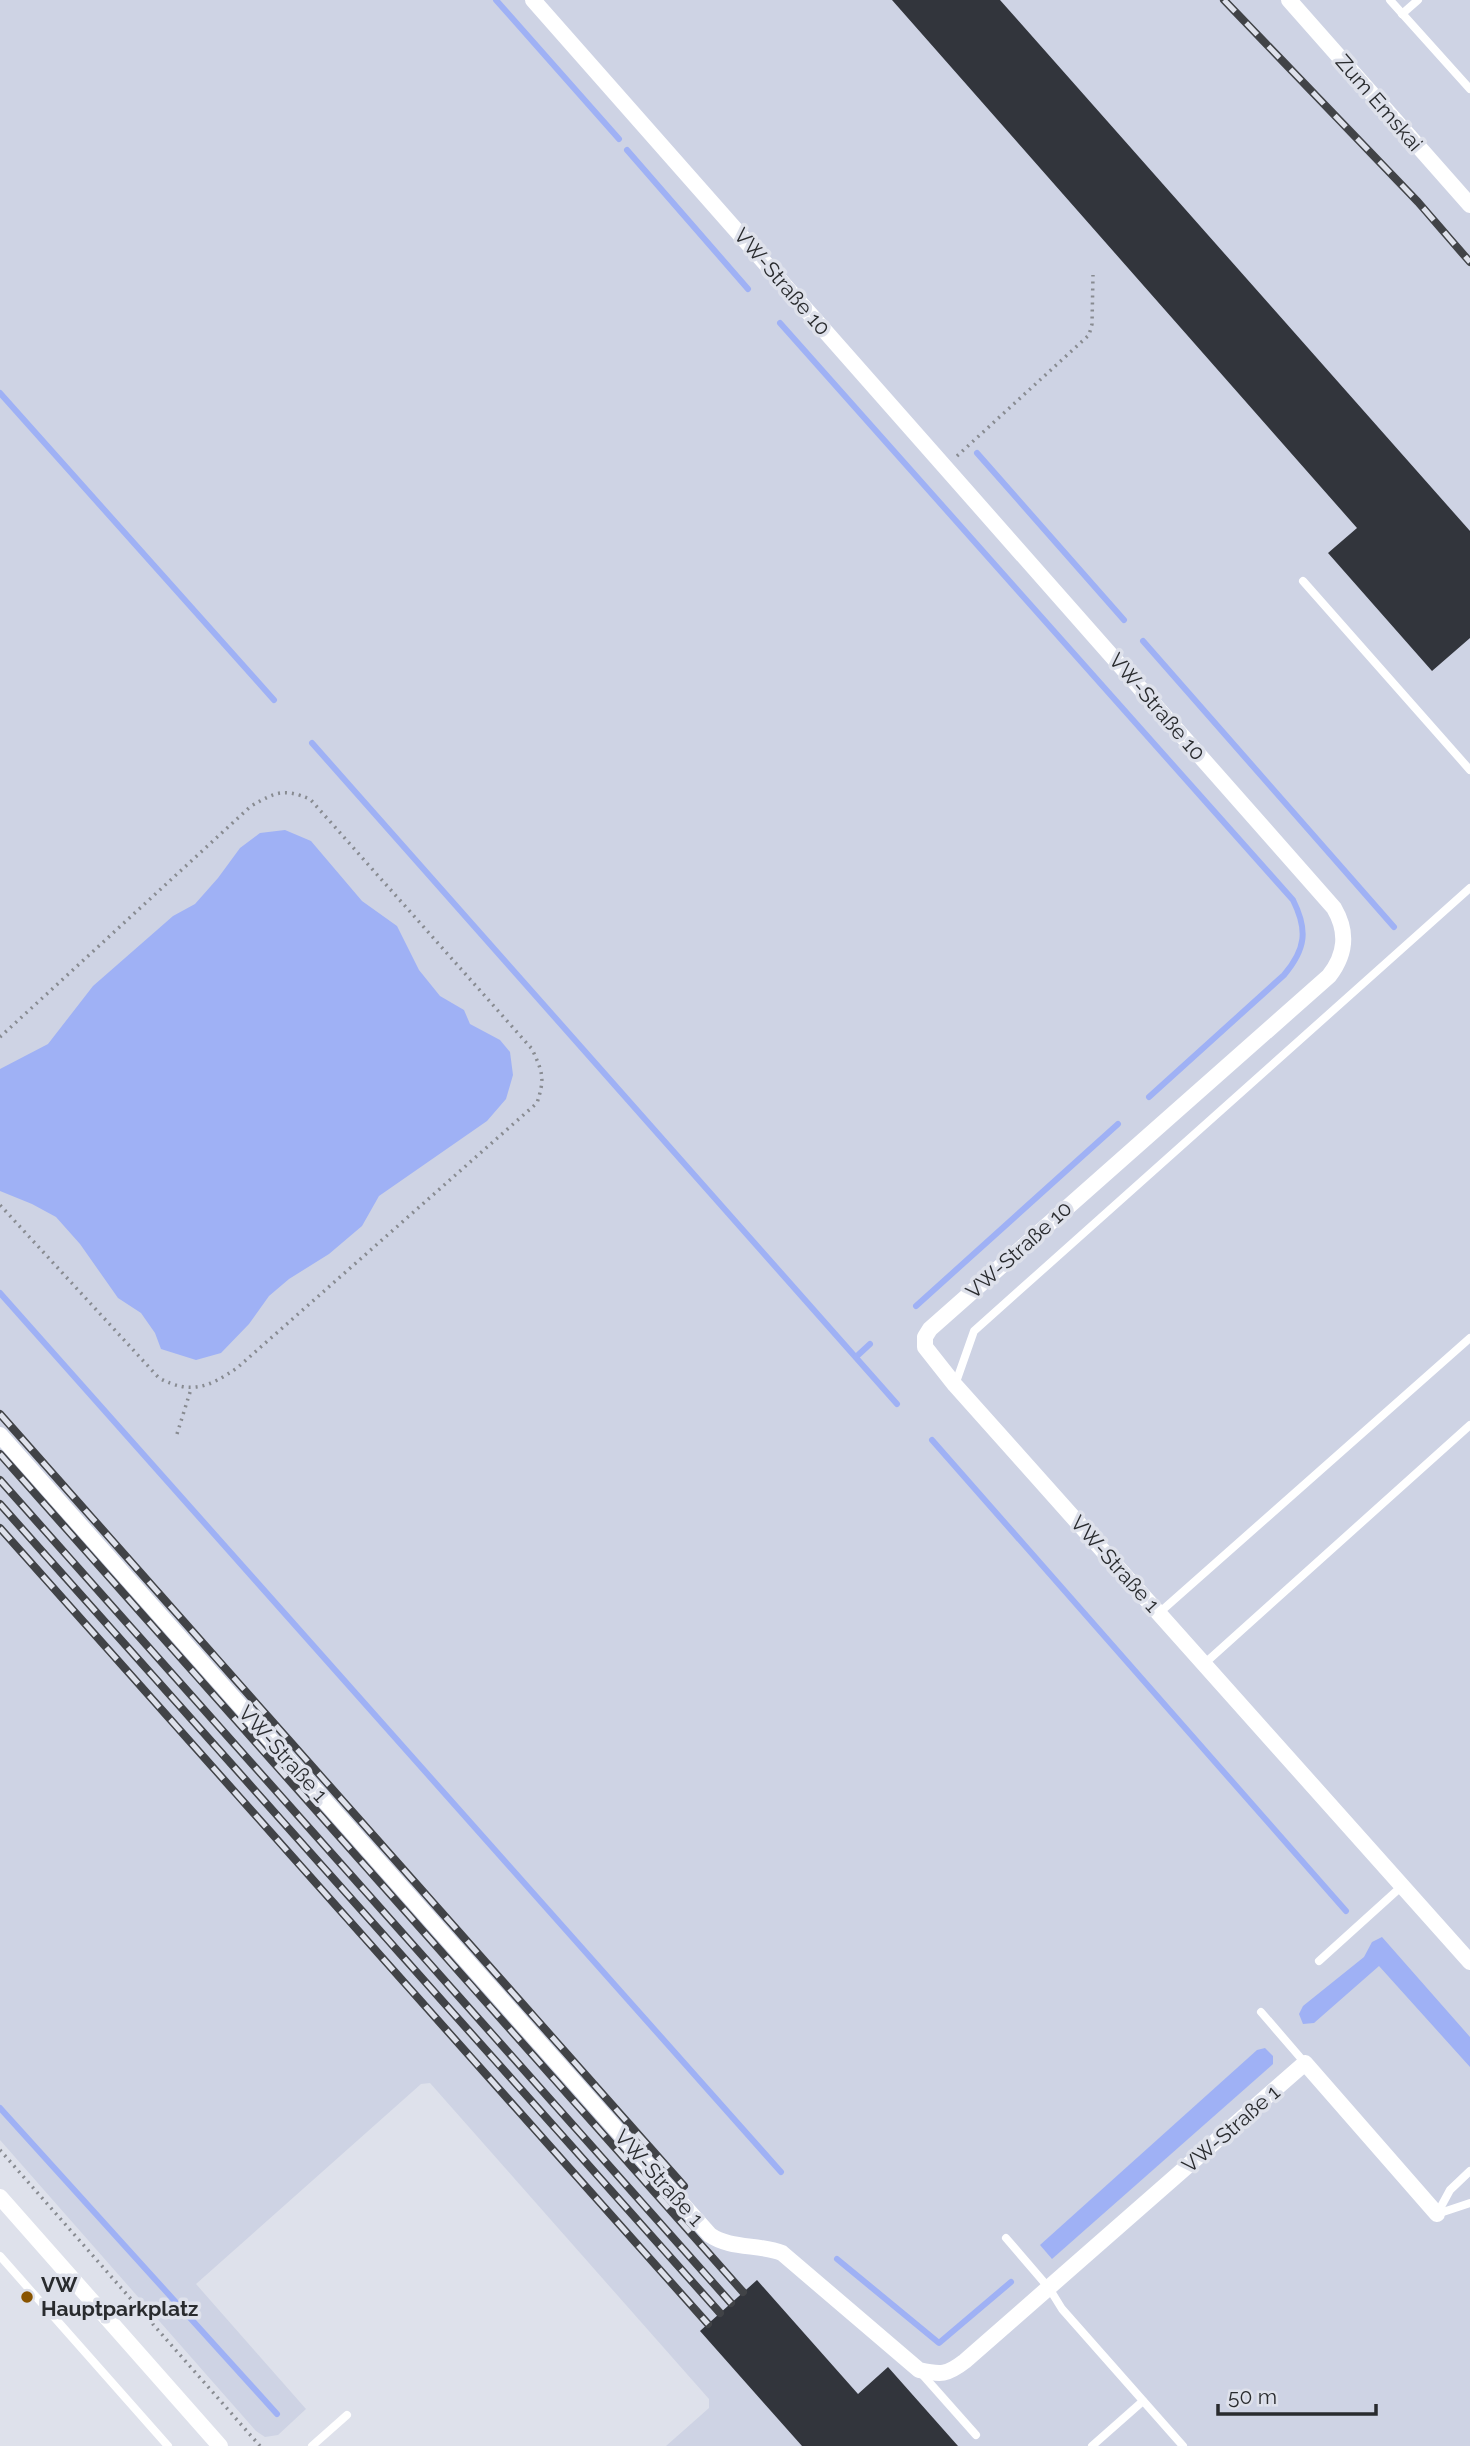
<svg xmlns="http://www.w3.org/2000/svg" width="1470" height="2446" font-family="Raleway,sans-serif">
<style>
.built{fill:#ced3e4}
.water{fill:#9fb1f5}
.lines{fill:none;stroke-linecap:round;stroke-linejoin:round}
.stream{stroke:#9fb1f5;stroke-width:6}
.building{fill:#32353c}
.path{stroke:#888b91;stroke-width:3.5;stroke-dasharray:2 5;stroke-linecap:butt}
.lane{stroke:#fff;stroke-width:8}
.street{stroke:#fff;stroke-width:16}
.rail-casing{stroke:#414347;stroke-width:8}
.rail{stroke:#dee1eb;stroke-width:5;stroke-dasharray:16;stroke-linecap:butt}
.poi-dot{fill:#895400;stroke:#dee1eb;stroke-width:2.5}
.labels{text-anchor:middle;stroke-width:7;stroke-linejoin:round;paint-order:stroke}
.street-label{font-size:21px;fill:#292b2e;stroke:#dee1eb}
.poi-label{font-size:21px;font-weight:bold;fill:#292b2e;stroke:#dee1eb;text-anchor:start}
</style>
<rect width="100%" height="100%" fill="#dee1eb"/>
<polygon class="built" points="0,0 1470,0 1470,2446 666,2446 709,2408 709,2399 430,2083 421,2084 196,2284 306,2409 278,2435 265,2437 256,2431 0,2140"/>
<g class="water">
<polygon points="285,830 311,841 362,901 397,926 419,970 440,996 464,1010 470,1024 500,1040 510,1052 513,1075 506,1099 487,1121 379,1196 362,1226 329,1254 289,1279 269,1296 249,1324 221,1353 196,1360 161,1349 155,1333 141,1313 118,1298 80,1244 56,1217 32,1204 0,1191 0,1069 48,1044 93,986 173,916 195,904 218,878 240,848 260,833"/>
<polygon points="1382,1937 1470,2037 1470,2067 1379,1966 1314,2023 1303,2024 1299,2014 1303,2006 1364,1957 1372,1942"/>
<polygon points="1265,2048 1273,2056 1273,2064 1052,2259 1040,2245 1257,2050"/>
</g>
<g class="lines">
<g class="stream">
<polyline points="496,0 619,139"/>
<polyline points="627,150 748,289"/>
<path d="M 780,323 L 1293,900 C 1308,930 1306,949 1284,975 L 1149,1097"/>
<polyline points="0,393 274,700"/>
<polyline points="977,453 1124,620"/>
<polyline points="1143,641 1394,927"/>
<polyline points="312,743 897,1404"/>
<polyline points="0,1293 781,2172"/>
<polyline points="916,1306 1118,1124"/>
<polyline points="856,1357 870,1344"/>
<polyline points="932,1440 1346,1911"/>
<polyline points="0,2108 277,2414"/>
<polyline points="837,2259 939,2343 1011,2282"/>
</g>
</g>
<g class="building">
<polygon points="892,0 1000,0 1470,531 1470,638 1432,671 1328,553 1357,528"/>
<polygon points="757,2280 858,2394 888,2367 958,2446 802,2446 700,2331"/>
</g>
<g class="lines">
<g class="path">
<polyline points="957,456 1089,335 1092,324 1093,275"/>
<path d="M 0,1037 L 251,806 C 276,792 283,788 310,799 L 532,1049 C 543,1073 545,1078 537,1103 L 237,1368 C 209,1387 191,1395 159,1378 L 0,1205"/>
<polyline points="177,1434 191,1389"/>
<polyline points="0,2150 260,2446"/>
</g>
<g class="lane">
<polyline points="1390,0 1470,89"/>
<polyline points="1402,14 1418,0"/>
<polyline points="1303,581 1470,770"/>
<polyline points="955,1385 974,1331 1470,888"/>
<polyline points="1159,1613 1470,1338"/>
<polyline points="1204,1664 1470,1425"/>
<polyline points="1319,1961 1402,1886"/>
<polyline points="1261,2012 1305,2063"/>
<polyline points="1437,2214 1450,2190 1470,2171"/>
<polyline points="1437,2214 1470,2203"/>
<polyline points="1006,2238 1049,2288 1062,2309 1183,2446"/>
<polyline points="0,2256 168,2446"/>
<polyline points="921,2373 976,2435"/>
<polyline points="312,2446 347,2415"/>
<polyline points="1092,2446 1143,2401"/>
</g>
<g class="street">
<path d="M 533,0 L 1334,908 C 1348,932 1346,954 1329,976 L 930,1329 L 925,1337 L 925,1347 L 955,1385 L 1470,1962"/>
<polyline points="1289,0 1470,205"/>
<path d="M 0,1435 L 710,2235 C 730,2249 759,2244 782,2253 L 919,2370 C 941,2375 947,2375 965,2361 L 1305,2063 L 1437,2214"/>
<polyline points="0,2197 220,2446"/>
</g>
<defs>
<g id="rail">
<polyline points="1224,0 1418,202 1470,262"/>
<polyline points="0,1414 684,2186"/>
<polyline points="0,1454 743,2292"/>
<polyline points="0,1480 731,2303"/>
<polyline points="0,1504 720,2313"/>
<polyline points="0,1528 708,2324"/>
</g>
</defs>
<use href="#rail" class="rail-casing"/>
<use href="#rail" class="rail"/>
</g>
<circle class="poi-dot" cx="27" cy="2297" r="7"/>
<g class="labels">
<g class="street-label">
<text transform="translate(1379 103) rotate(49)" y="7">Zum Emskai</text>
<text transform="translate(782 282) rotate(49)" y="7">VW-Straße 10</text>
<text transform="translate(1157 707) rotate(49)" y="7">VW-Straße 10</text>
<text transform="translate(1019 1250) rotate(-42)" y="7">VW-Straße 10</text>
<text transform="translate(1115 1564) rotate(48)" y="7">VW-Straße 1</text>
<text transform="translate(283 1754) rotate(48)" y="7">VW-Straße 1</text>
<text transform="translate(1231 2129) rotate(-41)" y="7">VW-Straße 1</text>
<text transform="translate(659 2178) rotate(48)" y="7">VW-Straße 1</text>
</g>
<g class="poi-label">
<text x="41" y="2292">VW<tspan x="41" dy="24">Hauptparkplatz</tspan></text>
</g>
</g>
<path d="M1218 2404v10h158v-10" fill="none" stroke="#292b2e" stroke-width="3.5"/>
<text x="1228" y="2404" font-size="21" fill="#292b2e" stroke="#dee1eb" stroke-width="5" paint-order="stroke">50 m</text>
</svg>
